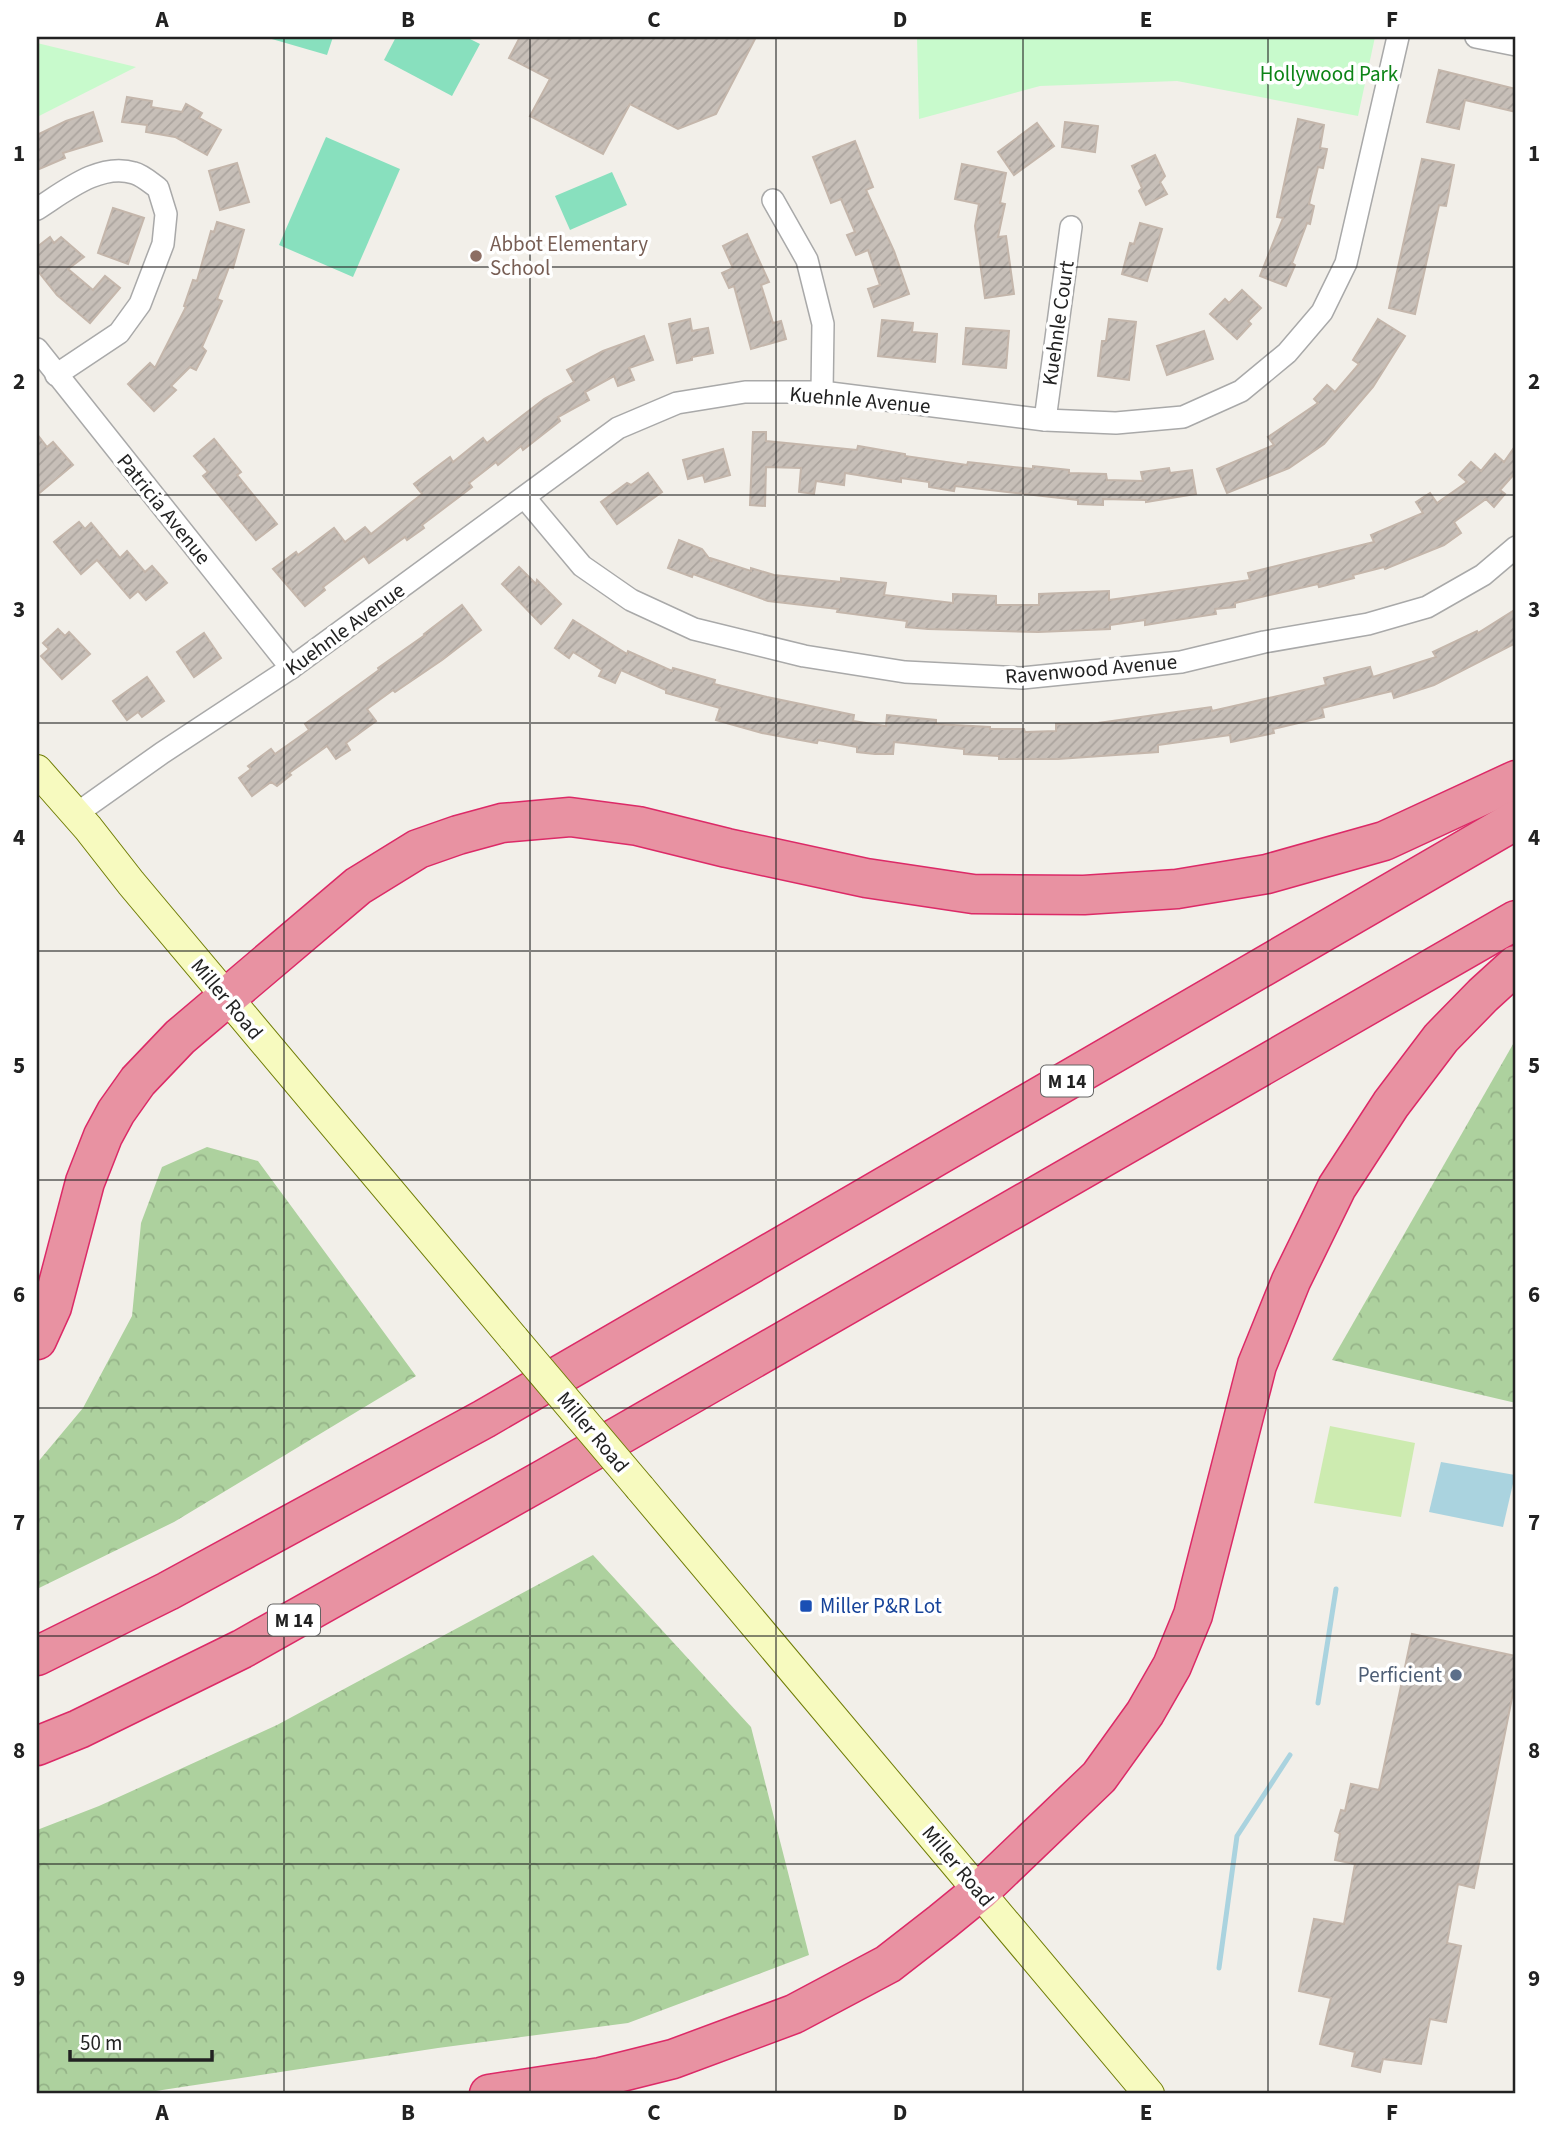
<svg xmlns="http://www.w3.org/2000/svg" width="1553" height="2131" font-family="'Source Sans 3',sans-serif">
<style>
.grass{fill:#cdebb0}
.forest{fill:url(#forest-crowns)}
.park{fill:#c8facc}
.pitch{fill:#88e0be}
.water{fill:#aad3df}
.lines{fill:none;stroke-linecap:round;stroke-linejoin:round}
.stream{stroke:#aad3df;stroke-width:5}
.building{fill:url(#building-hatch);stroke:#c4b6ab;stroke-width:2}
.street-casing{stroke:#a9a9a9;stroke-width:24}
.secondary-casing{stroke:#707d05;stroke-width:32}
.highway-casing{stroke:#dc2a67;stroke-width:41}
.street{stroke:#fff;stroke-width:21}
.secondary{stroke:#f7fabf;stroke-width:30}
.highway{stroke:#e892a2;stroke-width:38}
.secondary-bridge-casing{stroke:#707d05;stroke-width:32;stroke-linecap:butt}
.secondary-bridge{stroke:#f7fabf;stroke-width:30}
.grid{fill:none;stroke:#222;stroke-width:2;stroke-opacity:0.55}
.education-dot{fill:#8d6e63;stroke:#fff;stroke-width:2.5}
.transit-dot{fill:#1a4fb4;stroke:#fff;stroke-width:2.5}
.service-dot{fill:#5c6f8a;stroke:#fff;stroke-width:2.5}
.labels{text-anchor:middle;stroke-width:7;stroke-linejoin:round;paint-order:stroke}
.shield{fill:#fff;stroke:#646464;stroke-width:2}
.shield-label{font-size:19px;font-weight:bold;fill:#222}
.park-label{font-size:21px;fill:#0c8416;stroke:#fff}
.education-label{font-size:21px;fill:#785e54;stroke:#fff;text-anchor:start}
.street-label{font-size:21px;fill:#222;stroke:#fff}
.transit-label{font-size:21px;fill:#164399;stroke:#fff;text-anchor:start}
.service-label{font-size:21px;fill:#4e5e75;stroke:#fff;text-anchor:end}
.neatline{fill:none;stroke:#222;stroke-width:2.5}
.grid-label{font-size:23px;text-anchor:middle;font-weight:bold;fill:#222}
</style>
<defs>
<pattern id="forest-crowns" width="20" height="18" patternUnits="userSpaceOnUse" patternTransform="scale(1.75)"><rect width="20" height="18" fill="#add19e"/><path d="M2 6a3 3 0 1 1 6 0M12 15a3 3 0 1 1 6 0" fill="none" stroke="#95b388"/></pattern>
<pattern id="building-hatch" width="6" height="6" patternUnits="userSpaceOnUse" patternTransform="scale(1.75)"><rect width="6" height="6" fill="#c7bfb8"/><path d="M-1 1l2-2M0 6l6-6M5 7l2-2" fill="none" stroke="#aba49e"/></pattern>
</defs>
<rect width="100%" height="100%" fill="#f2efe9"/>
<polygon class="grass" points="1330,1426 1415,1443 1401,1517 1314,1503"/>
<g class="forest">
<polygon points="1516,1039 1516,1403 1332,1360"/>
<polygon points="207,1147 258,1161 416,1376 174,1522 37,1589 37,1463 83,1408 132,1316 141,1223 162,1167"/>
<polygon points="593,1555 751,1727 809,1955 628,2023 438,2048 136,2094 37,2094 37,1830 99,1806 277,1725"/>
</g>
<g class="park">
<polygon points="917,37 1375,37 1358,116 1177,81 1040,86 919,119"/>
<polygon points="37,43 136,67 37,117"/>
</g>
<g class="pitch">
<polygon points="265,37 333,37 327,55"/>
<polygon points="396,37 466,37 480,44 452,96 384,60"/>
<polygon points="326,137 400,169 353,277 279,245"/>
<polygon points="612,172 627,205 570,230 555,196"/>
</g>
<polygon class="water" points="1441,1462 1515,1475 1503,1527 1429,1512"/>
<g class="lines">
<g class="stream">
<polyline points="1318,1703 1336,1589"/>
<polyline points="1219,1968 1237,1836 1290,1755"/>
</g>
</g>
<g class="building">
<polygon points="520,37 756,37 716,114 678,129 630,104 603,154 530,116 550,79 509,58"/>
<polygon points="1439,70 1516,89 1516,112 1465,100 1459,129 1427,122"/>
<polygon points="127,97 152,101 151,107 182,112 186,104 202,113 199,118 221,130 207,155 175,137 146,132 147,125 122,122"/>
<polygon points="93,112 102,141 63,153 65,158 37,170 37,135 66,121"/>
<polygon points="1298,119 1324,125 1320,148 1327,149 1323,168 1318,167 1309,204 1314,206 1310,224 1307,223 1292,263 1295,265 1286,286 1260,276 1283,218 1277,217"/>
<polygon points="1065,122 1098,126 1095,152 1062,147"/>
<polygon points="1037,123 1054,146 1014,175 998,152"/>
<polygon points="855,141 873,187 866,190 894,251 909,294 874,307 868,289 880,285 868,250 856,255 847,235 855,232 841,199 831,203 813,157"/>
<polygon points="1155,155 1165,176 1160,182 1167,194 1146,205 1139,191 1142,188 1132,166"/>
<polygon points="1422,159 1454,165 1446,206 1439,205 1415,314 1389,308"/>
<polygon points="237,163 249,202 220,210 209,171"/>
<polygon points="962,164 1006,173 1000,203 1005,204 998,237 1006,236 1014,294 985,298 975,226 979,204 955,199"/>
<polygon points="113,208 144,218 128,264 98,253"/>
<polygon points="217,222 244,230 233,268 229,267 217,299 222,301 202,347 206,351 196,370 190,367 171,386 176,390 154,411 128,384 150,363 155,368 186,307 184,306 193,280 197,281 211,231 214,232"/>
<polygon points="1140,223 1162,229 1147,281 1122,274 1130,243 1134,244"/>
<polygon points="747,234 769,282 761,285 773,323 781,321 786,339 751,349 734,286 729,288 722,273 733,268 723,246"/>
<polygon points="50,237 54,243 61,237 84,257 68,269 93,290 105,276 120,288 90,323 57,295 37,270 37,247"/>
<polygon points="1242,290 1261,308 1248,321 1251,324 1237,339 1210,314 1225,299 1229,303"/>
<polygon points="690,319 692,331 708,328 713,353 692,357 692,360 677,363 669,324"/>
<polygon points="1109,319 1136,322 1129,380 1098,376 1102,341 1106,341"/>
<polygon points="1378,319 1405,336 1373,387 1324,444 1289,468 1227,493 1217,469 1274,445 1268,437 1318,403 1314,399 1327,385 1335,392 1359,364 1353,360"/>
<polygon points="882,320 913,323 912,332 937,334 935,362 878,356"/>
<polygon points="966,328 1009,331 1006,368 963,364"/>
<polygon points="1204,331 1213,359 1167,375 1157,346"/>
<polygon points="644,336 653,360 629,368 634,380 618,386 614,376 585,392 589,400 558,417 560,421 523,450 521,446 498,465 496,462 469,483 472,487 422,525 424,528 407,540 405,537 369,563 364,556 323,587 325,590 305,606 273,569 296,552 298,555 334,528 345,542 365,527 371,534 422,494 414,484 450,457 453,462 483,438 487,443 544,399 574,382 567,370 603,351"/>
<polygon points="753,432 766,432 766,441 857,450 858,446 905,454 905,456 967,465 968,462 1033,469 1033,466 1069,470 1069,473 1106,474 1107,480 1143,481 1141,472 1169,468 1170,473 1192,470 1196,494 1146,502 1146,500 1103,499 1103,505 1078,504 1078,500 955,486 954,491 929,487 929,482 901,478 901,482 845,473 844,485 816,481 814,494 799,492 801,468 766,467 765,506 750,505"/>
<polygon points="37,434 47,447 53,442 73,465 37,495"/>
<polygon points="214,439 241,472 237,475 277,524 256,540 203,476 208,472 194,456"/>
<polygon points="1516,445 1516,472 1500,490 1505,494 1494,507 1486,499 1454,522 1461,533 1444,545 1385,569 1384,567 1353,575 1354,578 1319,587 1318,584 1235,603 1235,607 1215,609 1216,614 1170,621 1145,625 1145,620 1110,625 1110,629 1038,632 928,629 906,627 907,621 837,612 838,609 768,601 693,574 692,577 668,568 679,540 702,549 712,562 710,558 751,571 751,568 774,575 841,582 841,578 886,583 884,595 953,603 953,594 996,596 996,605 1039,605 1039,594 1109,591 1109,600 1250,580 1248,573 1374,542 1371,535 1423,513 1416,502 1430,493 1437,503 1467,482 1459,475 1471,462 1481,471 1495,454 1504,462"/>
<polygon points="723,449 730,475 705,482 703,475 688,479 683,460"/>
<polygon points="648,473 662,492 617,524 601,502 627,483 631,485"/>
<polygon points="79,522 85,529 91,523 120,558 127,551 145,572 152,566 167,583 146,600 138,591 130,598 97,560 81,574 54,542"/>
<polygon points="519,567 536,584 537,580 561,604 541,624 502,584"/>
<polygon points="462,605 481,630 442,660 395,692 393,690 367,709 376,721 346,743 350,750 336,759 327,746 289,773 291,775 277,786 271,782 252,796 239,778 251,769 248,766 271,749 275,754 309,730 305,724 379,670 378,668 425,635 424,634"/>
<polygon points="1516,609 1516,643 1434,685 1394,698 1392,691 1322,708 1324,717 1273,729 1274,733 1231,742 1230,735 1158,745 1158,752 1058,759 999,759 999,756 964,754 964,749 894,742 893,754 875,754 857,752 857,747 818,740 817,743 762,733 716,720 720,708 666,693 666,690 621,670 615,683 599,676 602,670 573,652 569,658 555,648 573,620 627,654 628,651 672,671 673,668 715,680 714,684 767,697 854,715 853,721 886,726 887,715 936,720 936,724 990,727 990,729 1024,729 1025,732 1056,731 1056,724 1098,723 1211,707 1212,711 1326,685 1324,678 1370,667 1373,677 1436,657 1433,652 1477,631 1478,633"/>
<polygon points="58,629 65,636 69,632 90,654 62,679 41,656 49,649 43,643"/>
<polygon points="204,633 221,658 194,677 177,652"/>
<polygon points="147,677 164,701 142,717 138,712 127,720 113,701"/>
<polygon points="1412,1634 1516,1656 1516,1678 1474,1888 1458,1884 1447,1943 1461,1946 1446,2022 1430,2019 1421,2064 1383,2059 1380,2072 1352,2066 1355,2052 1320,2044 1331,1998 1299,1991 1314,1919 1344,1924 1355,1864 1335,1860 1340,1834 1335,1831 1341,1810 1345,1811 1351,1784 1379,1790"/>
</g>
<g class="lines">
<defs>
<g id="street">
<polyline points="1476,37 1516,45"/>
<polyline points="773,200 807,260 823,324 822,392"/>
<path d="M 37,209 C 64,192 100,162 134,173 C 142,175 151,183 158,188 L 166,214 L 163,244 L 140,304 L 119,333 L 56,375"/>
<polyline points="37,349 291,668"/>
<polyline points="1045,420 1071,227"/>
<polyline points="525,498 582,566 631,600 694,629 804,656 905,672 1022,678 1181,662 1264,642 1368,624 1427,607 1483,575 1516,547"/>
<polyline points="76,814 162,753 291,668 618,428 677,403 745,392 822,392 1045,420 1116,423 1183,417 1241,391 1287,353 1322,312 1346,263 1398,37"/>
</g>
<g id="secondary">
<polyline points="37,770 88,828 131,883 514,1339"/>
<polyline points="640,1488 1149,2094"/>
</g>
<g id="highway">
<polyline points="37,1340 52,1307 85,1182 103,1136 116,1112 138,1081 180,1037 358,886 418,849 458,835 502,823 570,817 638,826 727,848 866,878 973,894 1084,895 1177,889 1267,874 1384,841 1516,780"/>
<polyline points="37,1656 168,1591 484,1419 1516,820"/>
<polyline points="37,1746 79,1729 242,1649 544,1479 1516,920"/>
<polyline points="489,2094 601,2077 673,2059 794,2014 888,1964 942,1922 980,1891 1099,1777 1145,1713 1172,1666 1193,1615 1257,1365 1291,1281 1337,1187 1391,1104 1441,1038 1483,995 1516,965"/>
</g>
</defs>
<use href="#street" class="street-casing"/>
<use href="#secondary" class="secondary-casing"/>
<use href="#highway" class="highway-casing"/>
<use href="#street" class="street"/>
<use href="#secondary" class="secondary"/>
<use href="#highway" class="highway"/>
<defs>
<polyline id="secondary-bridge" points="514,1339 640,1488"/>
</defs>
<use href="#secondary-bridge" class="secondary-bridge-casing"/>
<use href="#secondary-bridge" class="secondary-bridge"/>
</g>
<path class="grid" d="M 284,37 L 284,2094M 530,37 L 530,2094M 776,37 L 776,2094M 1023,37 L 1023,2094M 1268,37 L 1268,2094M 37,267 L 1516,267M 37,495 L 1516,495M 37,723 L 1516,723M 37,951 L 1516,951M 37,1180 L 1516,1180M 37,1408 L 1516,1408M 37,1636 L 1516,1636M 37,1864 L 1516,1864"/>
<circle class="education-dot" cx="476" cy="256" r="7"/>
<rect class="transit-dot" x="799" y="1599" width="14" height="14" rx="3.5"/>
<circle class="service-dot" cx="1456" cy="1675" r="7"/>
<g class="labels">
<g class="shield">
<rect x="1041" y="1065.5" width="52" height="31" rx="5"/>
<rect x="268" y="1604.5" width="52" height="31" rx="5"/>
</g>
<g class="shield-label">
<text x="1067" y="1088">M 14</text>
<text x="294" y="1627">M 14</text>
</g>
<g class="park-label">
<text x="1329" y="81">Hollywood Park</text>
</g>
<g class="education-label">
<text x="490" y="251">Abbot Elementary<tspan x="490" dy="24">School</tspan></text>
</g>
<g class="street-label">
<text transform="translate(1058 323) rotate(-82)" y="7">Kuehnle Court</text>
<text transform="translate(860 400) rotate(5)" y="7">Kuehnle Avenue</text>
<text transform="translate(164 509) rotate(51)" y="7">Patricia Avenue</text>
<text transform="translate(345 629) rotate(-36)" y="7">Kuehnle Avenue</text>
<text transform="translate(1091 669) rotate(-5)" y="7">Ravenwood Avenue</text>
<text transform="translate(227 999) rotate(50)" y="7">Miller Road</text>
<text transform="translate(593 1432) rotate(50)" y="7">Miller Road</text>
<text transform="translate(958 1866) rotate(50)" y="7">Miller Road</text>
</g>
<g class="transit-label">
<text x="820" y="1613">Miller P&amp;R Lot</text>
</g>
<g class="service-label">
<text x="1442" y="1682">Perficient</text>
</g>
</g>
<rect width="1553" height="2131" fill="none" stroke="#ffffff" stroke-width="77"/>
<path d="M70 2050v10h142v-10" fill="none" stroke="#222222" stroke-width="3.5"/>
<text x="80" y="2050" font-size="21" fill="#222222" stroke="#ffffff" stroke-width="5" paint-order="stroke">50 m</text>
<rect x="38" y="38" width="1476" height="2054" class="neatline"/>
<g class="grid-label">
<text x="162" y="27">A</text>
<text x="408" y="27">B</text>
<text x="654" y="27">C</text>
<text x="900" y="27">D</text>
<text x="1146" y="27">E</text>
<text x="1392" y="27">F</text>
<text x="19" y="161">1</text>
<text x="1534" y="161">1</text>
<text x="19" y="389">2</text>
<text x="1534" y="389">2</text>
<text x="19" y="617">3</text>
<text x="1534" y="617">3</text>
<text x="19" y="845">4</text>
<text x="1534" y="845">4</text>
<text x="19" y="1073">5</text>
<text x="1534" y="1073">5</text>
<text x="19" y="1302">6</text>
<text x="1534" y="1302">6</text>
<text x="19" y="1530">7</text>
<text x="1534" y="1530">7</text>
<text x="19" y="1758">8</text>
<text x="1534" y="1758">8</text>
<text x="19" y="1986">9</text>
<text x="1534" y="1986">9</text>
<text x="162" y="2120">A</text>
<text x="408" y="2120">B</text>
<text x="654" y="2120">C</text>
<text x="900" y="2120">D</text>
<text x="1146" y="2120">E</text>
<text x="1392" y="2120">F</text>
</g>
</svg>
